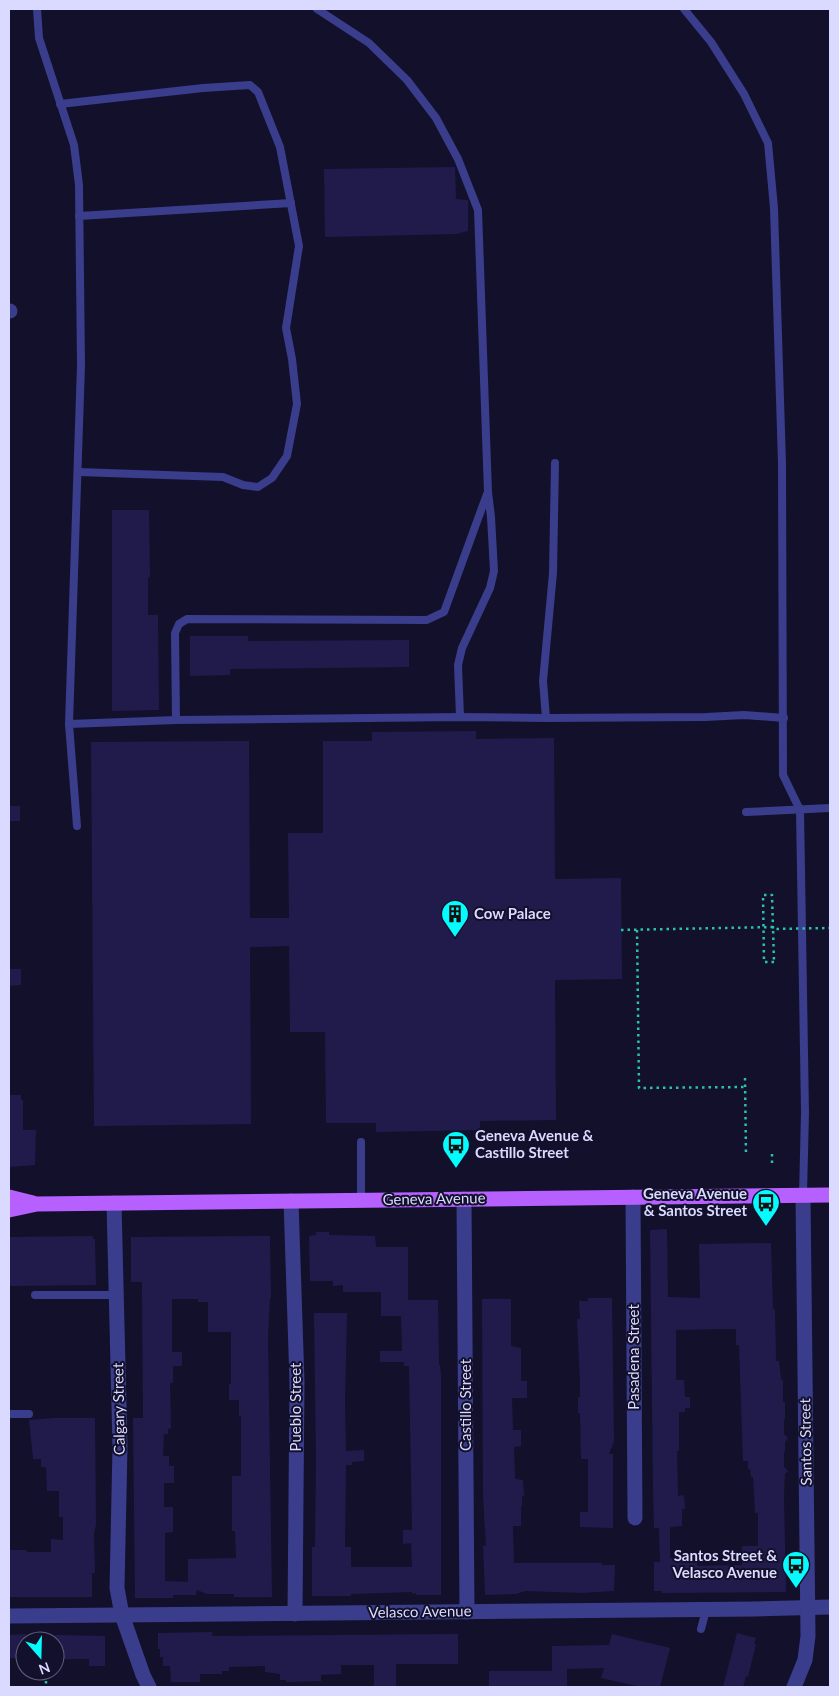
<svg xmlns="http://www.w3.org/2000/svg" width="839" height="1696" font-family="Lato,sans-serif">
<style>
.building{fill:#211b4c;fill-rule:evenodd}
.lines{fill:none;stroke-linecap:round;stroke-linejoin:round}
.path{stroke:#2bc1ab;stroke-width:2.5;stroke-dasharray:2.5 4;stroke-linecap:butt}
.lane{stroke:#393d8b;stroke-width:8}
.street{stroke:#393d8b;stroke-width:15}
.primary{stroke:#b660ff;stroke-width:15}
.path-bridge{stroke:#2bc1ab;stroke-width:2.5;stroke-dasharray:2.5 4;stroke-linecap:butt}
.labels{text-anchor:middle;stroke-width:4;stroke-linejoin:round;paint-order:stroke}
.poi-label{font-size:15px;font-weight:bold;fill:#dad9ff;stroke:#12102b;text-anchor:start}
.street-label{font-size:15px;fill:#dad9ff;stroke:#12102b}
</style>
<rect width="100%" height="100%" fill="#12102b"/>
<g class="building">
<polygon points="455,167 456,199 468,200 468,231 456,234 325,237 324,169"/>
<polygon points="112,510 149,510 150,577 148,577 148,615 158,615 159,710 112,711"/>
<polygon points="190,636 248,636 248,641 409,640 409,667 230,669 230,675 190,676"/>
<polygon points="476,731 476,739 554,738 555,879 621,878 622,979 555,980 556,1120 480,1121 480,1130 376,1132 376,1123 326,1123 325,1032 290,1032 289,946 250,947 251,1124 94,1126 91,742 249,741 250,918 289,918 288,833 323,833 323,741 372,741 372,732"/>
<rect x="9" y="806" width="11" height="15"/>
<polygon points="9,969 21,969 21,985 9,986"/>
<polygon points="9,1095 21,1095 21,1100 23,1100 23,1130 36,1130 35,1165 9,1167"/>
<path d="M 667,1229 L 668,1297 L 700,1298 L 699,1244 L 771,1243 L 773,1309 L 775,1309 L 776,1361 L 779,1361 L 781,1379 L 783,1381 L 783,1401 L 785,1403 L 785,1418 L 784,1420 L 784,1434 L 788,1438 L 785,1442 L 785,1451 L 784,1453 L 784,1467 L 788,1471 L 785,1474 L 784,1496 L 786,1592 L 662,1593 L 662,1591 L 654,1591 L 654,1562 L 660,1562 L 659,1528 L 654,1528 L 653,1488 L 650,1230 ZM 723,1329 L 736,1329 L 736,1345 L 739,1345 L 743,1461 L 748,1461 L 748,1469 L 750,1469 L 751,1477 L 753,1477 L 755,1513 L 758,1513 L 758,1546 L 742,1546 L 742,1565 L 697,1566 L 697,1557 L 670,1558 L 670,1527 L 682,1526 L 682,1509 L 685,1509 L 684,1495 L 678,1496 L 677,1451 L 679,1451 L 679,1412 L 685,1412 L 685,1408 L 690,1408 L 690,1397 L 685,1397 L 684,1380 L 676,1380 L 676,1330 Z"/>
<polygon points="316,1232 329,1232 329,1235 375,1236 376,1247 408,1247 408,1300 438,1300 439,1365 440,1365 441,1376 441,1595 416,1595 416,1593 412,1594 412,1592 351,1594 351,1596 312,1596 312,1547 315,1547 316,1459 314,1313 347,1313 345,1401 346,1451 364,1450 364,1461 352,1462 352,1465 346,1465 345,1547 351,1547 351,1567 412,1567 411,1543 403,1544 403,1530 412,1530 409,1366 404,1366 404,1362 380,1362 380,1351 402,1351 401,1316 381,1316 381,1292 343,1292 343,1285 333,1286 333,1281 310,1281 309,1236 316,1235"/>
<polygon points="93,1236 93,1239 95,1239 96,1285 9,1286 9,1237"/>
<path d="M 270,1236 L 271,1298 L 270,1298 L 268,1336 L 272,1597 L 234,1597 L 234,1594 L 207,1594 L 197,1590 L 196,1595 L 173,1595 L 173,1598 L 135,1598 L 133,1418 L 143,1418 L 142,1295 L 142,1282 L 131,1282 L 131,1237 ZM 172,1299 L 198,1299 L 198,1302 L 208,1302 L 208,1332 L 231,1332 L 231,1384 L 229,1384 L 229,1400 L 239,1400 L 239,1416 L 241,1416 L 241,1476 L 232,1476 L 232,1531 L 235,1531 L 236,1558 L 188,1559 L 188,1582 L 165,1581 L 165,1533 L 173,1532 L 173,1507 L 164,1507 L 164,1483 L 174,1483 L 174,1466 L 169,1466 L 169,1456 L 163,1456 L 164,1434 L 168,1434 L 168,1429 L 171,1428 L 170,1383 L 173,1383 L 173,1366 L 182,1366 L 182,1352 L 172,1352 Z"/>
<polygon points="588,1298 612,1298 614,1441 609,1454 613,1454 613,1528 580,1527 580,1512 588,1512 588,1459 581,1459 580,1413 578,1413 578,1397 580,1397 580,1383 577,1319 580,1319 579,1301 588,1301"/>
<polygon points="482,1299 511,1299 511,1346 521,1348 521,1381 527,1381 527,1398 512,1398 513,1430 521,1430 521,1446 514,1447 515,1479 523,1480 524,1496 522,1496 522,1505 521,1506 521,1526 513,1526 514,1563 602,1563 602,1565 615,1565 614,1591 582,1593 525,1591 516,1594 485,1595 483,1546 486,1546 483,1496"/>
<polygon points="54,1418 95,1418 96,1525 94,1533 95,1573 92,1573 92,1597 10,1597 10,1550 26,1550 27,1552 51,1552 51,1539 63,1540 63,1517 59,1517 59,1491 47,1491 46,1467 41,1467 41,1459 33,1459 29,1420"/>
<polygon points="212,1632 212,1636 458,1634 458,1664 396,1664 396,1687 374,1687 374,1665 341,1665 341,1674 321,1675 321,1681 286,1682 286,1680 280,1680 280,1674 265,1672 265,1666 229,1667 229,1671 222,1671 222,1674 200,1674 200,1682 171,1682 170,1666 163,1666 163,1657 160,1657 160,1649 158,1649 158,1633"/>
<polygon points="737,1633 756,1638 754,1644 756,1644 748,1677 746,1676 743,1687 723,1687"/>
<polygon points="25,1634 25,1658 9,1658 9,1635"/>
<polygon points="612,1634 670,1648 660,1687 641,1687 601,1678 604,1668 567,1669 567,1687 489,1687 489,1671 552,1671 552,1646 609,1645"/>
<polygon points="55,1635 105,1636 105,1666 89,1666 89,1659 55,1659"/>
</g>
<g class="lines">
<g class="path">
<polyline points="621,930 773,927 774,962"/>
<polyline points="637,930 639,1088 745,1087"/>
<polyline points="745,1078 746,1156"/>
<polyline points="772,1154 772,1165"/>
<polyline points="46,1681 46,1687"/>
</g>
<g class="lane">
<polyline points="37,9 39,38 74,145 79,185 81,365 69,724 77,826"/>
<polyline points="317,9 369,43 407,80 436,118 458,159 478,210 488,492 491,517 494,571 490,588 462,648 458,665 460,717"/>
<polyline points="684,9 711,42 744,94 768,143 774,208 782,463 783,775 800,810 805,1112 803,1195"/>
<polyline points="60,104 203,88 250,85 258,92 280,147 299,246 286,328 292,359 297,404 287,456 272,478 258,487 243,485 223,477 78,472"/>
<polyline points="79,216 291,203"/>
<polyline points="555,463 553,573 543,681 546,718 706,717 744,715 784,718"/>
<polyline points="176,720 175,633 179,624 187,619 427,620 444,612 487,494"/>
<polyline points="69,724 176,720 460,717 546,718"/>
<polyline points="746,812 830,808"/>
<polyline points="361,1142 361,1200"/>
<polyline points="35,1295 116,1295"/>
<polyline points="9,1414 29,1414"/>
<polyline points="701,1629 706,1610"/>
</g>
<g class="street">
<polyline points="9,311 10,311"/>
<polyline points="633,1197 635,1518"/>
<polyline points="464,1199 467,1612"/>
<polyline points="291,1201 297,1382 295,1614"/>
<polyline points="114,1203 120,1447 117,1588 122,1615 143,1675 149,1687"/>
<polyline points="9,1616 757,1609 830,1607"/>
<polyline points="794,1687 805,1660 808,1636 803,1195"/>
</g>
<g class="primary">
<polyline points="9,1197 33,1203"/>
<polyline points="9,1210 37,1204 830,1195"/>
</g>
<polyline class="path-bridge" points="774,962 764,962 763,895 772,895 773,929 830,928"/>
</g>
<defs>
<symbol id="building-pin" viewBox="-11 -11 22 30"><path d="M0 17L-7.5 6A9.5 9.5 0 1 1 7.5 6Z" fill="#05fcff" stroke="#12102b"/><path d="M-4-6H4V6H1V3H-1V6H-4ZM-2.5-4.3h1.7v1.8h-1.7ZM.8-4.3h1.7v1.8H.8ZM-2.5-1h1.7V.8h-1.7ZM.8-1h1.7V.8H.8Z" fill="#111"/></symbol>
<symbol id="bus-pin" viewBox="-11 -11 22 30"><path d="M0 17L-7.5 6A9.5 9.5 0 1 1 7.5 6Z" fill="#05fcff" stroke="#12102b"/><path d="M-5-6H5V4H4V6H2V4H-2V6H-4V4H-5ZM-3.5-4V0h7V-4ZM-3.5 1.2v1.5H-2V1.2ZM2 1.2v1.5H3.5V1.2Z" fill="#111"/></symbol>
</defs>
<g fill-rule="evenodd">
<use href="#building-pin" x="439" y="898" width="32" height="43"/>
<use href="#bus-pin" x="440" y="1129" width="32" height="43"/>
<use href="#bus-pin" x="750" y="1187" width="32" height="43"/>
<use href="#bus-pin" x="780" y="1549" width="32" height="43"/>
</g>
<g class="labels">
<g class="poi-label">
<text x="474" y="919">Cow Palace</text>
<text x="475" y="1141">Geneva Avenue &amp;<tspan x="475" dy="17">Castillo Street</tspan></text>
<text x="747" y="1199" text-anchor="end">Geneva Avenue<tspan x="747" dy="17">&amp; Santos Street</tspan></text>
<text x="777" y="1561" text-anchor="end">Santos Street &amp;<tspan x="777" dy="17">Velasco Avenue</tspan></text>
</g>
<g class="street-label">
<text transform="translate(434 1199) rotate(-1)" y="5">Geneva Avenue</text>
<text transform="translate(634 1357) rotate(-90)" y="5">Pasadena Street</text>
<text transform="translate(466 1405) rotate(-90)" y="5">Castillo Street</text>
<text transform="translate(296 1407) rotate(-90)" y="5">Pueblo Street</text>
<text transform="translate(119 1409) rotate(-91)" y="5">Calgary Street</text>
<text transform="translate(806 1442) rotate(-91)" y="5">Santos Street</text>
<text transform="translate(420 1612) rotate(-1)" y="5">Velasco Avenue</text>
</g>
</g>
<rect width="839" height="1696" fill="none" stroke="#dad9ff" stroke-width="20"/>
<g transform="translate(40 1656) rotate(160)"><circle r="24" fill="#12102b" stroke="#626080"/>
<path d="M0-4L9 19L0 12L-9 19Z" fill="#05fcff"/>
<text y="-8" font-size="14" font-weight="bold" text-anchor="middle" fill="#dad9ff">N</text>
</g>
</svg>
